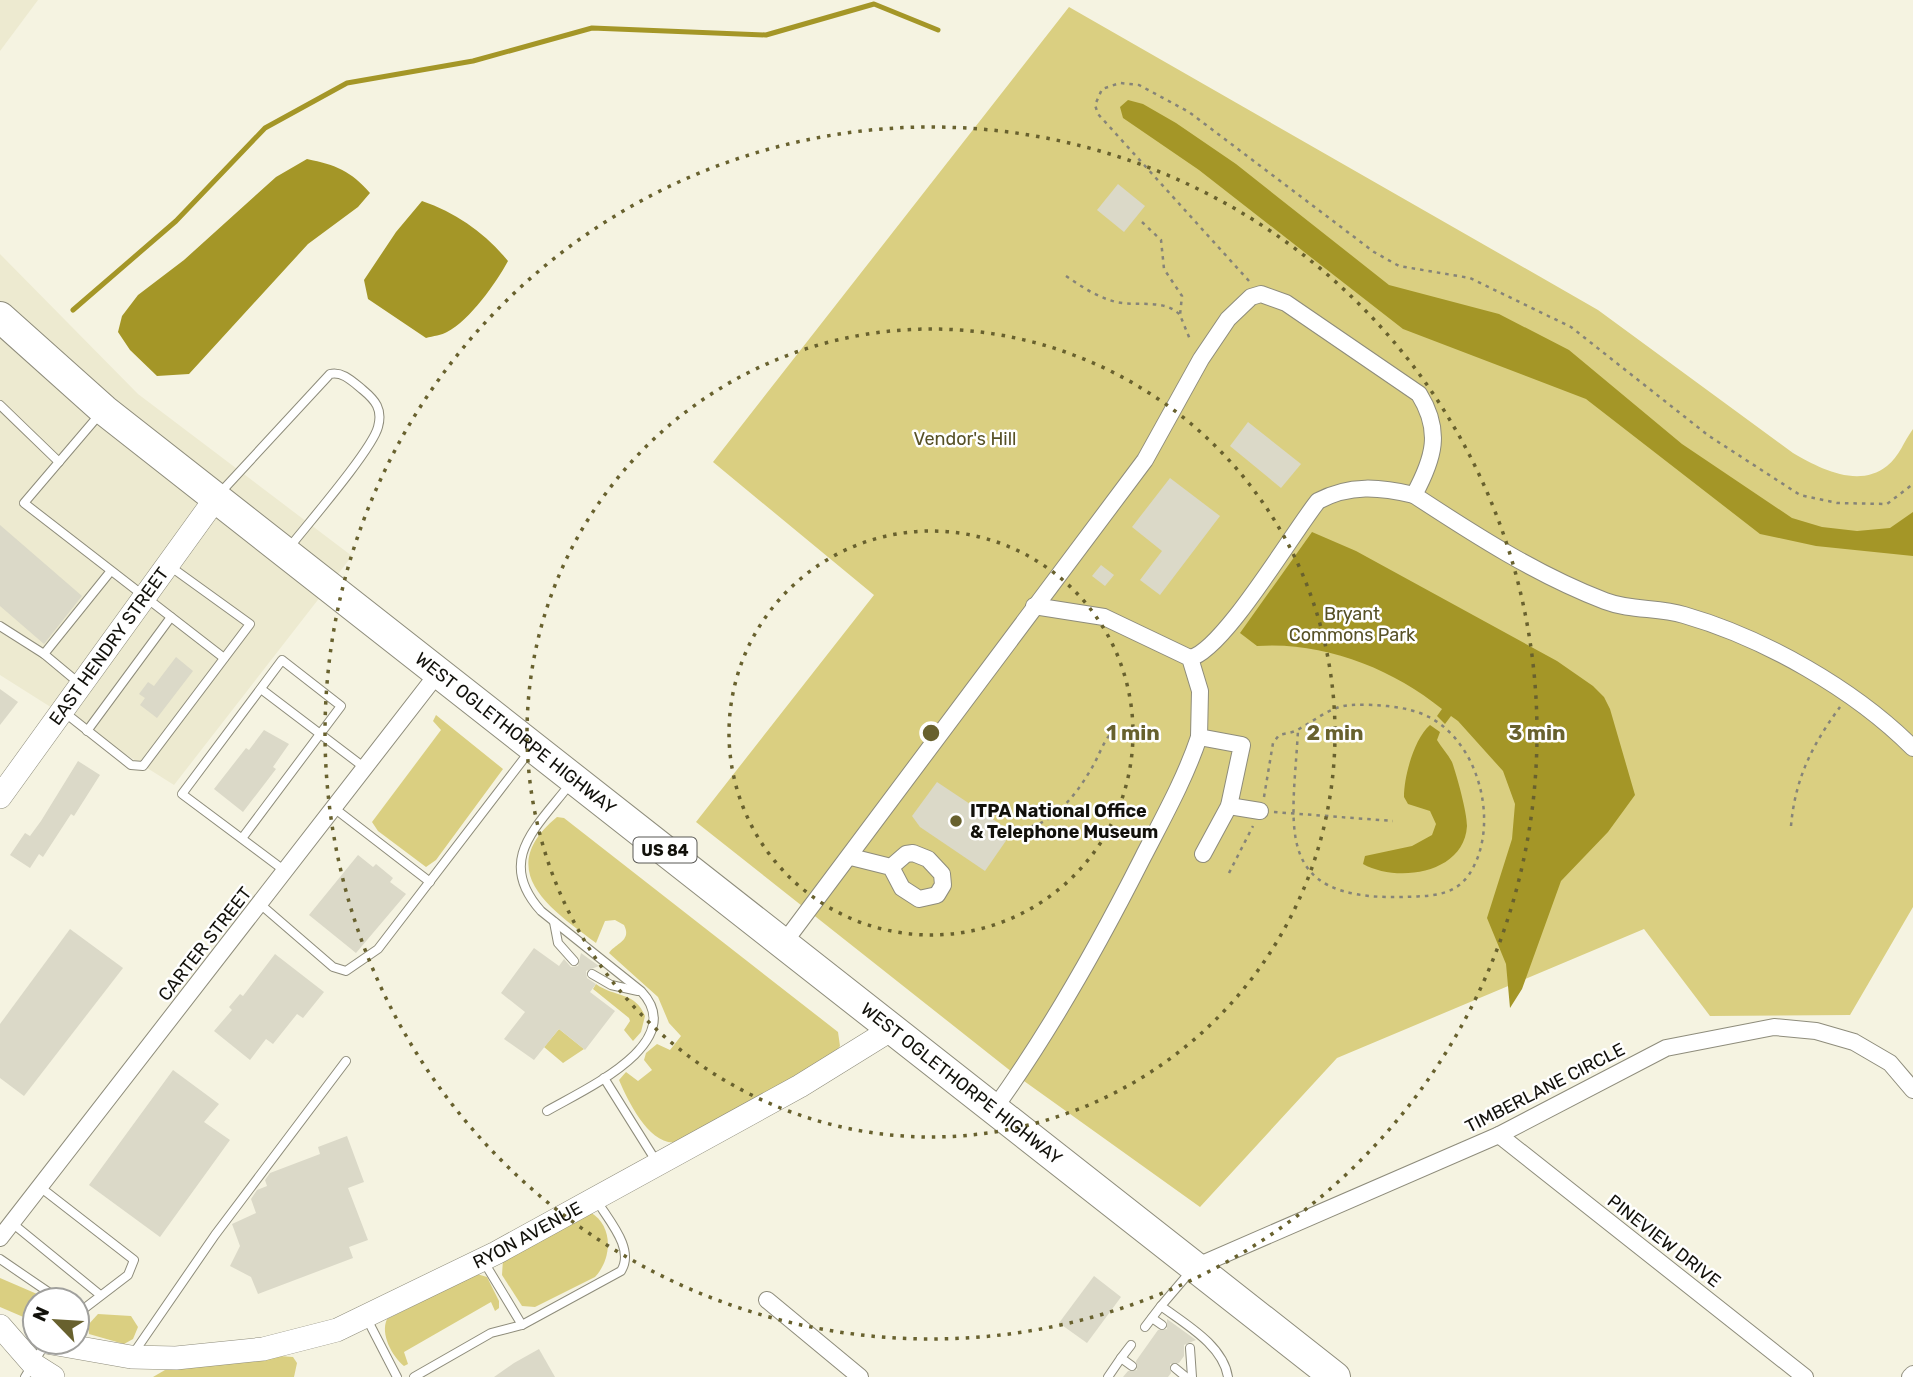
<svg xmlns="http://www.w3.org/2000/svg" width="1913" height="1377" font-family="Rubik,sans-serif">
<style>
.built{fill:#edead0}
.green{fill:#dacf81}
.water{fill:#a49627}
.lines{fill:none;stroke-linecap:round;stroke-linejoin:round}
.stream{stroke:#a49627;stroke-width:5}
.building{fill:#dbd9c8}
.lane-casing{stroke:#8e8c7b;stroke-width:10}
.street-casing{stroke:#8e8c7b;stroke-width:18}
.secondary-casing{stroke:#8e8c7b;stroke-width:24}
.highway-casing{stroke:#8e8c7b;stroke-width:32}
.path{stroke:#868478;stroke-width:2.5;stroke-dasharray:3.5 5;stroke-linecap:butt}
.lane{stroke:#fff;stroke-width:8}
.street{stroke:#fff;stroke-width:16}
.secondary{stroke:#fff;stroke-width:23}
.highway{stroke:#fff;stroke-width:30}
.ring{fill:none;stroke:#68612e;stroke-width:3.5;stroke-dasharray:3.5 7}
.poi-dot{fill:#68612e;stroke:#fff;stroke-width:2.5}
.labels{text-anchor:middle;stroke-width:5;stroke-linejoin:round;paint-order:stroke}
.shield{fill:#fff;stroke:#595854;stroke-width:2}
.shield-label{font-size:16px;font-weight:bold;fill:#12110b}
.park-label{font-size:18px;fill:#575126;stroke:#fff}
.street-label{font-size:18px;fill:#12110b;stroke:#fff}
.poi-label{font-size:18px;font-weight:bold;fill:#12110b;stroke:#fff;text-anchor:start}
.centre{fill:#68612e;stroke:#fff;stroke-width:3.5}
.ring-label{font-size:21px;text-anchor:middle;font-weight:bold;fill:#68612e;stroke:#fff;stroke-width:5;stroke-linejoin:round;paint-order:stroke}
</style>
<rect width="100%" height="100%" fill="#f5f3e1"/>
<g class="built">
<polygon points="0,0 38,0 0,51"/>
<polygon points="0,254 138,394 352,556 174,785 0,675"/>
</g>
<g class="green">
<path d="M 1069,7 L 1598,310 L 1793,453 C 1819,468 1858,489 1887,466 C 1899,457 1904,441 1913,429 L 1913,907 L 1850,1015 L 1710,1016 L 1644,929 L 1337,1058 L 1200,1207 L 1017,1076 L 696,822 L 874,595 L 713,462 Z"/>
<polygon points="436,715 503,769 436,860 426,867 378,831 372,822 441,730 433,721"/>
<path d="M 557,817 L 564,818 L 838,1032 L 840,1046 L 833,1055 L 677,1142 C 650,1147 628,1101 619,1080 L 626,1072 L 638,1081 L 652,1070 L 644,1060 L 646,1053 L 657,1044 L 670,1050 L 681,1036 L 669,1023 L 658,997 L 609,953 C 616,943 632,941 624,925 L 615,920 L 605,921 L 596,943 C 552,910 492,871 557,817 Z"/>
<path d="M 596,984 C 615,998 635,991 645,1016 L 641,1032 L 633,1041 L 624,1030 L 630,1021 L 629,1018 L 593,989 Z"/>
<polygon points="559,1029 584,1049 563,1063 544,1047"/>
<path d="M 590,1212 C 614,1226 612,1259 595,1277 L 535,1307 L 522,1306 L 502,1275 L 503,1259 Z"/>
<path d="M 477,1274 L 487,1277 L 499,1301 L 499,1308 L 495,1311 L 491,1302 L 404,1352 L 408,1364 L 404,1366 C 392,1356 380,1334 387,1319 Z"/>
<polygon points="0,1278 51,1300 35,1300 35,1322 0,1307"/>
<polygon points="98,1314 131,1316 138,1327 133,1339 124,1344 89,1334 88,1325"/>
<polygon points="280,1356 293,1357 297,1363 294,1377 153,1377 165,1370"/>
</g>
<g class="water">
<polygon points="1128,100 1143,104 1176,123 1236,164 1389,285 1499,314 1569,350 1682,444 1792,518 1822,527 1857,531 1890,528 1913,512 1913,556 1816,546 1760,534 1586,399 1403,329 1199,170 1123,118 1120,107"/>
<path d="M 307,159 C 336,165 351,171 370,193 L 358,207 L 308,244 L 189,374 L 157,376 L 130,350 L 118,332 L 122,316 L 138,295 L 184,260 L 276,177 Z"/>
<path d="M 422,201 C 457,213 485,233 508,261 C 496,283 470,320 447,332 C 442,335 433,336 426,338 L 368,299 L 364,280 L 396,232 Z"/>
<path d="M 1312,532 L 1356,551 L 1557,661 L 1593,686 L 1604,697 L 1610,709 L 1635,795 L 1608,832 L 1561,881 L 1522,989 L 1510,1008 L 1506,964 L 1487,918 L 1512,839 L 1515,804 L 1503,771 L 1458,721 L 1451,716 L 1445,724 L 1437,716 L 1442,709 C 1392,668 1322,641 1257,646 L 1240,633 Z"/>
<path d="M 1430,725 L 1440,732 L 1437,740 C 1441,747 1448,754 1452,762 C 1457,776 1467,812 1467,826 C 1464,874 1397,883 1363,864 L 1365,856 L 1412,846 L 1432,835 L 1436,824 L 1430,811 L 1408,804 L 1404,797 C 1404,776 1414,739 1430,725 Z"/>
</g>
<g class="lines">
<polyline class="stream" points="73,310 176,221 265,128 347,83 473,61 592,28 766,35 874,4 938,30"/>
</g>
<g class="building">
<polygon points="1118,184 1145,206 1124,232 1097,210"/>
<polygon points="1248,422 1301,464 1281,488 1230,446"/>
<polygon points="1170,478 1220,516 1160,595 1140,580 1162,551 1132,527"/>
<polygon points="0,525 82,596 44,644 0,606"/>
<polygon points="1101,565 1114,575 1105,586 1092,576"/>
<polygon points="176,657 193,671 157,718 140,705 145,698 139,694 148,682 154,686"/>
<polygon points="0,689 18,702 0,725"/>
<polygon points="264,730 289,744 273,767 276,769 243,812 214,789 246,748 249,750"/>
<polygon points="78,761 100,775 74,816 71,814 43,857 39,854 30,868 10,855 25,833 30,836 41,821"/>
<polygon points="937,782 1012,832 985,871 920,827 912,816"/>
<polygon points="358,855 373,867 376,864 393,878 390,882 406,894 356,953 309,915"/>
<polygon points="70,929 123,968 24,1096 0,1078 0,1024"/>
<polygon points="534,948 559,966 564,959 571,967 578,966 581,953 599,966 586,971 587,978 596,984 590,992 615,1011 585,1050 559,1029 534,1060 504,1039 525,1012 501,993"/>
<polygon points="275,954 324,992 303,1018 297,1014 273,1044 266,1039 250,1060 214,1031 232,1010 229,1007 240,994 243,996"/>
<polygon points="173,1070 219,1104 204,1122 230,1140 160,1237 89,1185"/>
<polygon points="347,1136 364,1182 348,1188 368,1240 349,1247 353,1258 258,1294 251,1277 230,1266 240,1246 232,1224 256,1213 251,1199 257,1190 267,1186 265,1180 270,1173 320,1154 318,1147"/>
<polygon points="1094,1276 1121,1297 1087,1343 1059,1323"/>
<polygon points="1167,1319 1196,1340 1184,1345 1184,1356 1179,1363 1170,1364 1171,1373 1168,1377 1123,1377 1128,1371 1137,1370 1136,1361 1158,1330 1167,1329"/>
<polygon points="539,1349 555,1377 494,1377 514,1363"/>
</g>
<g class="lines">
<defs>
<g id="lane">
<polyline points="0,405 59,462"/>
<polyline points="99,415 24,503 224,658"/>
<path d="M 220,493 L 330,374 C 343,371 353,382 363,390 C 375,400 383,409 378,427 C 372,450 306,526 288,549"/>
<polyline points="0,626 44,654"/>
<polyline points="80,684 44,654 110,572"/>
<polyline points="261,689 365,768"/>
<polyline points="64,712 131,765 143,766 250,624 171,567"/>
<polyline points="87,731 171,617"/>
<polyline points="334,808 430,882"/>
<polyline points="243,837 341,706 282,660 182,794 285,871"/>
<polyline points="260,904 333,967 346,971 378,949 529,752"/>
<polyline points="554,922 558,943 574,961"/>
<polyline points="592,974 611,985 638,991"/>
<polyline points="604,1078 656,1161"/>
<path d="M 547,1111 C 583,1090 690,1043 641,991 L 541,911 C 495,860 537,827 570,784"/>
<polyline points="40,1187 134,1260 128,1275 77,1314"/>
<polyline points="12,1223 99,1294"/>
<polyline points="0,1259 60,1300"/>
<polyline points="484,1262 522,1325"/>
<path d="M 1190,1272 L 1161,1306 C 1185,1324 1223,1345 1228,1377"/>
<polyline points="366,1317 397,1377"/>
<polyline points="1152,1318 1162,1325"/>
<polyline points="1145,1327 1161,1306"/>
<polyline points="1131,1345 1121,1358 1132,1366"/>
<polyline points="1190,1348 1192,1377"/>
<polyline points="133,1354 215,1235 346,1061"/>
<polyline points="1175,1368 1186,1377"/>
<polyline points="25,1377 45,1344"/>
<path d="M 414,1377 L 491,1333 L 522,1325 L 621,1271 C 635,1249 609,1221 597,1201"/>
<polyline points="1108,1377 1121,1358"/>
</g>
<g id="street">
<polyline points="1034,606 1104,617 1190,658 1200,691 1199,737 1242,745 1229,806 1203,854"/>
<path d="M 1190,658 C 1223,651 1293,532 1318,501 C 1350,484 1380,487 1414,495"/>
<polyline points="1229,806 1260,811"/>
<polyline points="851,857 891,867 902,888 919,899 937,895 943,885 942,874 928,859 913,853 906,854 891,867"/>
<path d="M 783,944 L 1145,460 L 1201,359 L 1228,319 L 1251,297 L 1261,294 L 1286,303 L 1419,394 C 1442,431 1434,458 1414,495 C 1475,535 1537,575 1605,601 C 1631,611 1658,607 1684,615 C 1764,638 1854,689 1913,748"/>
<path d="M 994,1109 C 1051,1030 1099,944 1143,857 C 1163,818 1185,779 1199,737"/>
<polyline points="1499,1135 1805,1377"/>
<polyline points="0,1238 438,673"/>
<polyline points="1195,1267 1499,1135 1666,1048 1774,1027 1816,1031 1854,1042 1890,1063 1913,1090"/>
<polyline points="767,1300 860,1377"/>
<polyline points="1910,1377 1913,1374"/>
</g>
<g id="secondary">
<path id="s1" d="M 0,797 L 216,498"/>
<polyline points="0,1326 34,1365 53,1377"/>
<path id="s2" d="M 46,1342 L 131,1357 L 176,1358 L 263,1349 L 337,1330 L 496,1253 L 800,1086 L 892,1029"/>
</g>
<g id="highway">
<path id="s3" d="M 0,317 L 104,410 L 1335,1377"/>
</g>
</defs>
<use href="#lane" class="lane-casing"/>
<use href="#street" class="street-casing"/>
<use href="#secondary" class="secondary-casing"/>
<use href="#highway" class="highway-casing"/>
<g class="path">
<polyline points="1142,222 1161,240 1164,269 1182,296 1180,315 1191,342"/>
<path d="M 1066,276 C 1082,287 1097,297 1116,302 C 1137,307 1164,298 1180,315"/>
<polyline points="1249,281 1098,114 1095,105 1102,89 1120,83 1139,85 1189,112 1374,252 1399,266 1470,278 1571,327 1709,436 1800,495 1837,503 1887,504 1913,484"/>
<path d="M 1264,797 L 1273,743 L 1279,735 C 1286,733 1293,733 1299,729 C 1316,720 1331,706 1351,705 C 1375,704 1408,706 1429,717 C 1481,744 1501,829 1468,876 C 1452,898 1425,896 1401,897 C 1271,900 1293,827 1298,730"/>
<polyline points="1274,812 1393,821"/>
<path d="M 1791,826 C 1795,779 1812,745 1840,707"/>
<path d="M 1015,828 C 1051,831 1079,791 1094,764 C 1100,753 1104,740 1113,731"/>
<polyline points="1229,873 1253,826"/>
</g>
<use href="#lane" class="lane"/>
<use href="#street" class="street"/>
<use href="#secondary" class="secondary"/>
<use href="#highway" class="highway"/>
</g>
<g class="ring">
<circle cx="931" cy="733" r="202"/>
<circle cx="931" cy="733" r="404"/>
<circle cx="931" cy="733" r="606"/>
</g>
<circle class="poi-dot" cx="956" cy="821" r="7"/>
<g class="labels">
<rect class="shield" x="633.5" y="837.5" width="63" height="25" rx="5"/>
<g class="shield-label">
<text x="665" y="856">US 84</text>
</g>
<g class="park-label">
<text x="965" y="445">Vendor's Hill</text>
<text x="1352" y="620">Bryant<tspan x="1352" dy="21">Commons Park</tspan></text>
</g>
<g class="street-label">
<text dy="6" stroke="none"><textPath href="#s1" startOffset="186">EAST HENDRY STREET</textPath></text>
<text dy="6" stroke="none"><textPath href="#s3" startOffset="663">WEST OGLETHORPE HIGHWAY</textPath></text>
<text transform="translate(205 944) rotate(-52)" y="6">CARTER STREET</text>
<text dy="6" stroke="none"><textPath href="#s3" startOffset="1230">WEST OGLETHORPE HIGHWAY</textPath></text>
<text transform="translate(1545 1088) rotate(-27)" y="6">TIMBERLANE CIRCLE</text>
<text dy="6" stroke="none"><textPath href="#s2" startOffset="508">RYON AVENUE</textPath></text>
<text transform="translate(1664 1241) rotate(38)" y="6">PINEVIEW DRIVE</text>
</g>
<g class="poi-label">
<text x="970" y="817">ITPA National Office<tspan x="970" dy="21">&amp; Telephone Museum</tspan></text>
</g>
</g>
<circle cx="931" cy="733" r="10" class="centre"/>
<g class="ring-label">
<text x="1133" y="740">1 min</text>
<text x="1335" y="740">2 min</text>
<text x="1537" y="740">3 min</text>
</g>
<g transform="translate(56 1321) rotate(295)"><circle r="33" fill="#ffffff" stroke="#a0a09d" stroke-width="2"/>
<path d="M0-5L12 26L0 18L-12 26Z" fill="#68612e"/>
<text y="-10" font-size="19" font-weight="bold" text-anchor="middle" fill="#12110b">N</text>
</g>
</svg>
